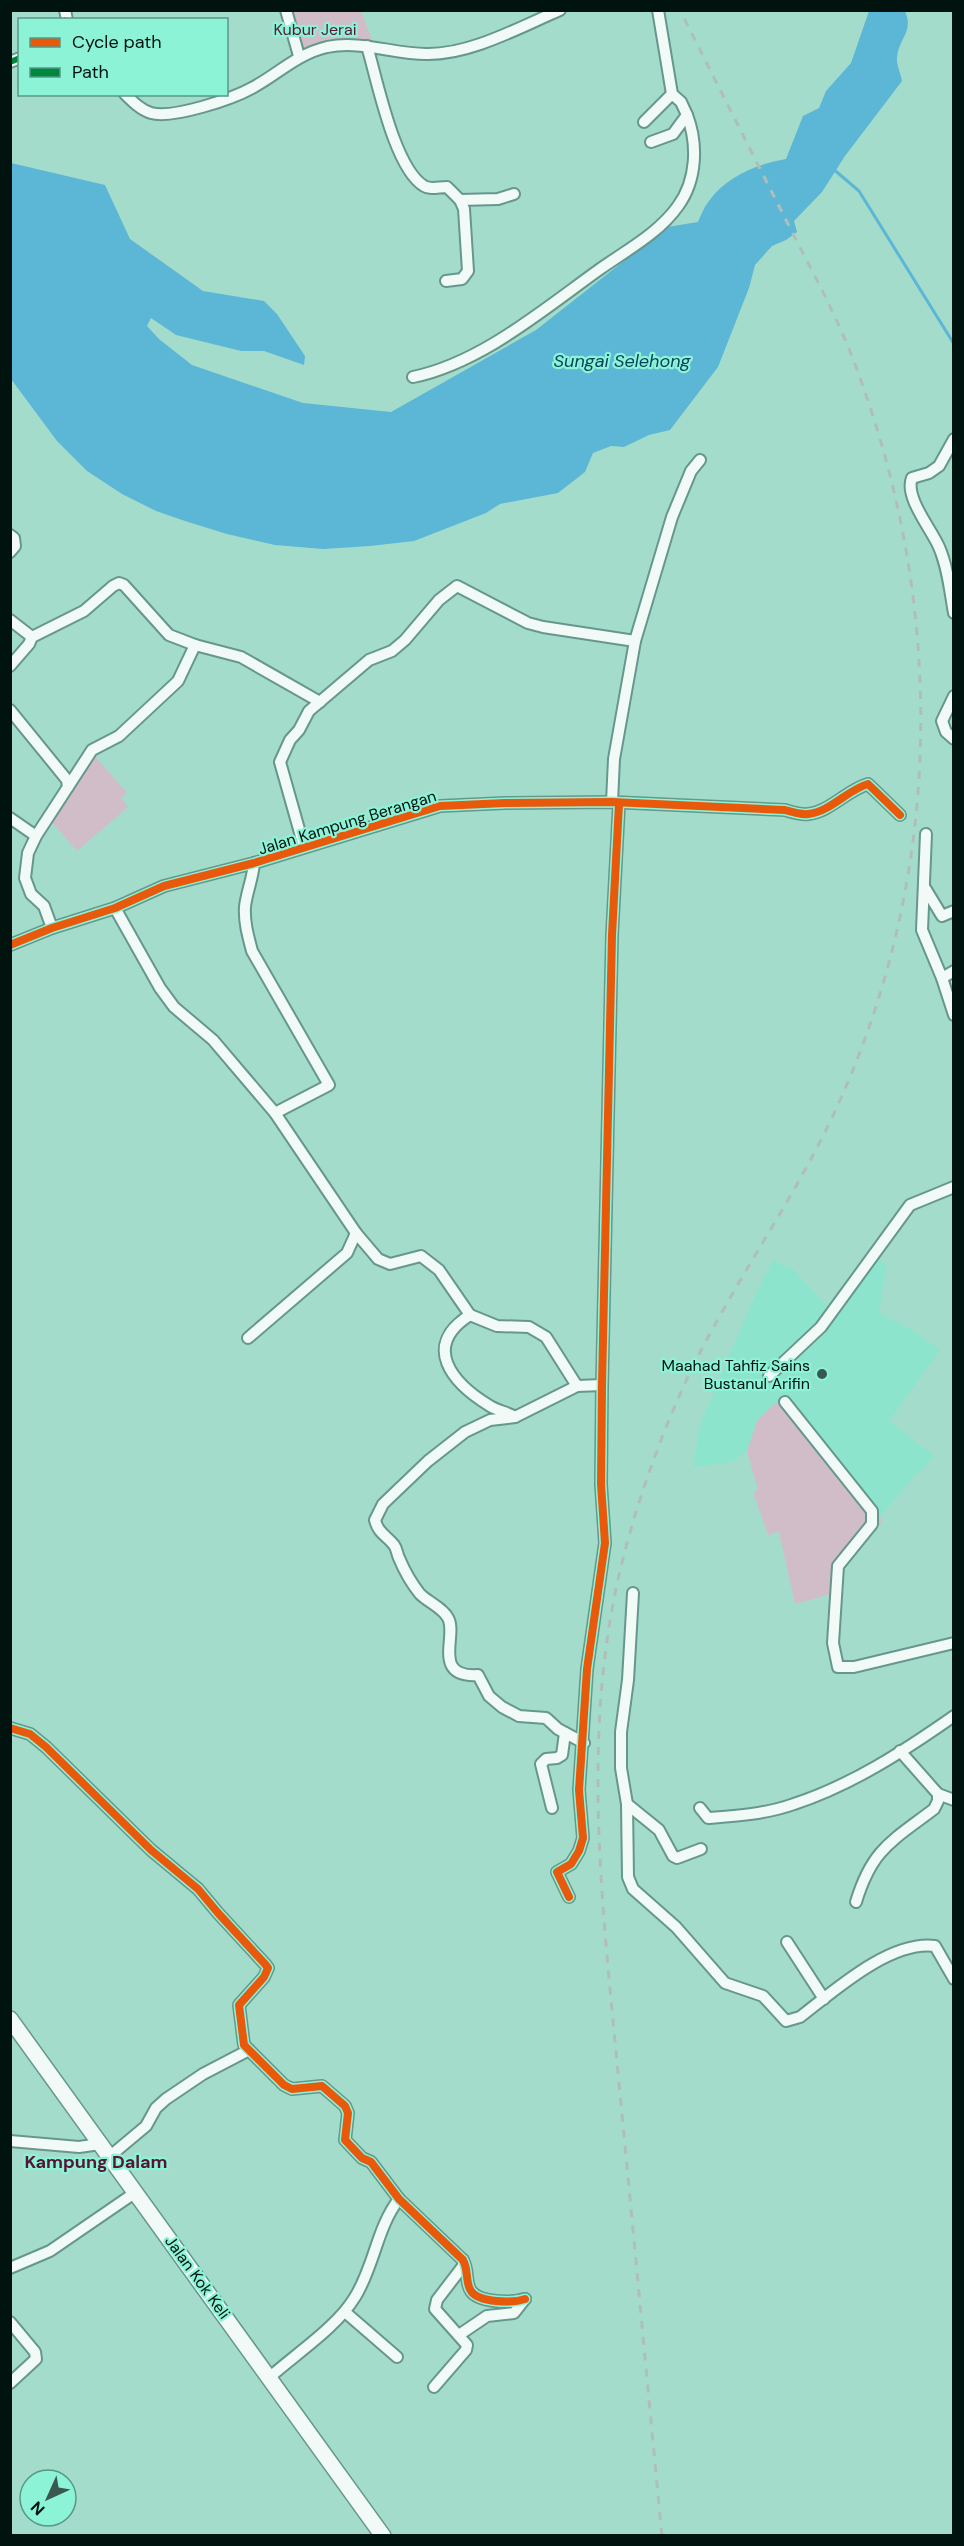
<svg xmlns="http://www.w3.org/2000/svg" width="964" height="2546" font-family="'DM Sans',sans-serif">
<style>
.built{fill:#8ce4cc}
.green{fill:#d1bdc8}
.water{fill:#5cb6d5}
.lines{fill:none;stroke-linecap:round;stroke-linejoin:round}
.stream{stroke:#5cb6d5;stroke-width:3}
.street-casing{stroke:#66978c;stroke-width:14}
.secondary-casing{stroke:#66978c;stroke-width:18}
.street{stroke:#f1faf7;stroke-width:10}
.secondary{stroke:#f1faf7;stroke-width:15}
.rail{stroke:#b0beba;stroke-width:3;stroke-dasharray:8 8;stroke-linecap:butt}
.quiet{stroke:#00873e;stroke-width:6;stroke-dasharray:12 6;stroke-linecap:butt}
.cycleway-casing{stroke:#8df3d7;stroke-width:11}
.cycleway{stroke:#e8590c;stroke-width:8}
.poi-dot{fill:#395950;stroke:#8df3d7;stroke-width:2}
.labels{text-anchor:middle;stroke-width:4.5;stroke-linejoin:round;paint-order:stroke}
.park-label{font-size:16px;fill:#5c1438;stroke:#8df3d7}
.street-label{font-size:16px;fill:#00130e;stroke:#8df3d7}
.poi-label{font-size:16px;fill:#00130e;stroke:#8df3d7;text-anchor:end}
.water-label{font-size:18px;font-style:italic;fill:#013f5a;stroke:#8df3d7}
.neighbourhood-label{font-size:18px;font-weight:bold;fill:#551534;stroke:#8df3d7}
</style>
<rect width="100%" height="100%" fill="#a4dccc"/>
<polygon class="built" points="877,1259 886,1264 879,1313 912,1330 940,1350 889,1421 934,1456 919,1473 917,1473 880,1517 787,1398 758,1419 747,1451 732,1462 693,1467 700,1425 757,1291 773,1260 793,1269 834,1314"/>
<g class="green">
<polygon points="289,11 361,11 373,42 302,51"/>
<polygon points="93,754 127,793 121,798 128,807 77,851 51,821"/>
<polygon points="787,1398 881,1518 881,1523 843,1567 842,1591 795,1604 779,1532 768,1535 753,1492 758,1490 747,1451 758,1419 777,1402"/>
</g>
<path class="water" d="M 869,11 L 905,11 C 914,32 899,38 897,57 C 896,64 901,74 902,81 L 845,156 L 822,192 L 794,221 L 797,232 L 786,240 L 772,246 L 755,265 L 749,288 L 718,367 L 670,430 L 649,435 L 624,447 L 611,446 L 593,453 L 585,472 L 558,493 L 500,504 L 486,513 L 414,541 L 370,546 L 323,549 L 275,545 L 227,534 L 188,522 L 156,511 L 122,494 L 87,471 L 57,441 L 11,379 L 11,163 L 105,185 L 130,239 L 203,291 L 264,301 L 277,314 L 305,356 L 304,365 L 264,351 L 241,351 L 176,335 L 151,318 L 147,326 L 159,339 L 192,365 L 303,403 L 391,412 L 536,330 L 667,227 L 698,222 C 701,215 704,207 709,201 C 727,176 757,164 786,159 L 803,116 L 819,108 L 826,91 L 851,63 Z"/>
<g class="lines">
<polyline class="stream" points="832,168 859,191 954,344"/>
<defs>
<g id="street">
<polyline points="65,10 67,20"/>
<polyline points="286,10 299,56"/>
<path d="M 367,46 C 377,79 394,168 424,186 C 430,190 439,187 447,187 L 460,200 L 464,209 L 468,271 L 462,279 L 446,281"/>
<polyline points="10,62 20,58"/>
<path d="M 125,94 C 133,102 141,110 151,113 C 173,119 232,99 252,88 C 278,74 297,54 327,47 C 361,40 393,54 426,54 C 470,55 520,27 560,10"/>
<polyline points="644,122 672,94"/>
<polyline points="651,142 673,134 687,115 681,102 672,94 658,10"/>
<polyline points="460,200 498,199 514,194"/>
<path d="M 413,377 C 481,363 544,309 600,269 C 627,250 659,233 678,206 C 697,180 698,144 687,115"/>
<path d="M 954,439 L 939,466 L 929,473 L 912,478 C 904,497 932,530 939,547 C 948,568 950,591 954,613"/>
<polyline points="10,535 14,538 15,546 10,552"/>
<polyline points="10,620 32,637 29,644 10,666"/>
<polyline points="32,637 84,611 113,586 119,583 124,585 169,635 195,645"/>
<polyline points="954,696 942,721 946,732 954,739"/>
<polyline points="10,710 67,780 68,787"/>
<polyline points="612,802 614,759 635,641 672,517 691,471 700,460"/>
<polyline points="10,818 36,836"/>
<polyline points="926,834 922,930 942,978 954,1015"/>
<polyline points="304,847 280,762 290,740 299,730 309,711 369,660 392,651 405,640 439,600 457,586 528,623 543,627 635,641"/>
<path d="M 254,863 C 253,878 246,894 245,907 C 244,922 248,936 252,951 L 329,1085 L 275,1113"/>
<polyline points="925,888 942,916 954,911"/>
<polyline points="115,908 160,988 174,1007 213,1040 275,1113 356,1233 373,1253 378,1259 390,1264 421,1256 439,1270 470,1315 497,1326 529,1327 546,1337 577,1386"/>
<polyline points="52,928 44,906 31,894 25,878 28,853 36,836 92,750 119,736 178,681 195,645 241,657 320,702"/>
<path d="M 10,945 L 52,928 L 115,908 L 164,886 L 254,863 L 440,806 L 505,803 L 612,802 L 785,810 C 792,812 801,815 808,814 C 830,812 847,790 868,784 L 900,815"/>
<polyline points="942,978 954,971"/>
<path d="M 470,1315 C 421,1346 452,1383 490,1406 C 498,1411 507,1412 515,1417"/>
<polyline points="248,1338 347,1253 356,1233"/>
<polyline points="769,1376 821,1327 910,1205 954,1187"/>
<polyline points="785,1402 872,1511 872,1524 838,1566 833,1643 838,1667 854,1667 954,1643"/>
<path d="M 633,1593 L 628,1680 L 621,1732 L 621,1768 L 627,1804 L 628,1877 L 633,1889 L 676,1927 L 725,1983 L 763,1996 L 786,2021 L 800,2017 C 834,1991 890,1940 935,1946 L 954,1979"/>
<path d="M 10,1728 L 30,1734 L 46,1747 L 151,1850 L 198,1889 L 218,1913 L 265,1964 L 268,1968 L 264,1977 L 239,2005 L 244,2045 L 284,2085 L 292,2089 L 322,2086 L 345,2106 L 348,2113 L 345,2140 L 362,2158 L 371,2162 L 399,2199 L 463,2260 C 469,2271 465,2283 471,2291 C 479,2303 513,2303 525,2299"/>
<path d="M 584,1743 L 558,1729 L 546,1718 L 519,1716 L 502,1707 L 489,1696 L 478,1675 C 431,1678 458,1635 448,1618 C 443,1608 428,1602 420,1594 C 412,1584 404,1570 399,1558 C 397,1554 397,1549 394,1545 C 387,1536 378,1533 375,1520 L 383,1504 L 428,1461 L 465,1432 L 490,1420 L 515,1417 L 577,1386 L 602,1385"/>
<polyline points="900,1751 938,1794 954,1800"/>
<polyline points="627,1804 659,1830 673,1856 677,1858 701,1849"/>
<polyline points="552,1808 541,1764 546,1759 557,1758 562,1755 565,1733"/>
<path d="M 700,1808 L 708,1818 C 736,1816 766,1814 794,1804 C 852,1785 904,1751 954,1716"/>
<polyline points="569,1897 557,1872 571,1864 579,1851 583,1838 579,1790 587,1669 605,1543 601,1484 602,1385 612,935 619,804"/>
<path d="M 856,1902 C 872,1849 892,1841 934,1809 L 938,1801 L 938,1794"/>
<polyline points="787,1942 824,1999"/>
<polyline points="10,2141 79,2147 100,2144"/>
<polyline points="109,2157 146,2126 156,2108 166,2099 203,2074 249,2050"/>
<polyline points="10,2268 50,2251 136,2192"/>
<polyline points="345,2312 397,2357"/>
<polyline points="10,2322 35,2352 36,2359 10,2383"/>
<polyline points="459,2335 487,2316 514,2313 525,2299"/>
<path d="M 270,2377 C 297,2353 337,2327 355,2297 C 374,2267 377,2227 399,2199"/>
<polyline points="434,2387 466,2350 467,2345 435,2309 437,2300 463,2266 463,2260"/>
</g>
<polyline id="secondary" points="10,2019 383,2536"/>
</defs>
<use href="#street" class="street-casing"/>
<use href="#secondary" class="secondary-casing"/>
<use href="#street" class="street"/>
<use href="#secondary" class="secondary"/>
<path class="rail" d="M 662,2536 C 647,2381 633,2227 618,2073 C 603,1911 582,1746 617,1584 C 632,1516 656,1447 685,1383 C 726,1295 784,1215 827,1128 C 944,889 949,615 856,367 C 838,318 812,271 788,224 C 752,153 716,82 680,10"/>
<g class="quiet">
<polyline points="66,20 67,19"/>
<polyline points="10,62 20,58"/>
</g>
<defs>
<g id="cycleway">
<path d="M 10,945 L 52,928 L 115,908 L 164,886 L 254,863 L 440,806 L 505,803 L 612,802 L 785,810 C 792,812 801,815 808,814 C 830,812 847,790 868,784 L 900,815"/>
<path d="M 10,1728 L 30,1734 L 46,1747 L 151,1850 L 198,1889 L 218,1913 L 265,1964 L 268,1968 L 264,1977 L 239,2005 L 244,2045 L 284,2085 L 292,2089 L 322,2086 L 345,2106 L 348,2113 L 345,2140 L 362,2158 L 371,2162 L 399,2199 L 463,2260 C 469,2271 465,2283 471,2291 C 479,2303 513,2303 525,2299"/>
<polyline points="569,1897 557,1872 571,1864 579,1851 583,1838 579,1790 587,1669 605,1543 601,1484 602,1385 612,935 619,804"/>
</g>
</defs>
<use href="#cycleway" class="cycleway-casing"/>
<use href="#cycleway" class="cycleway"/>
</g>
<circle class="poi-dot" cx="822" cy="1374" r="6"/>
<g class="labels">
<g class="park-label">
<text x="315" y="35">Kubur Jerai</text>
</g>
<g class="street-label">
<text transform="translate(347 822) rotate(-17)" y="6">Jalan Kampung Berangan</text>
<text transform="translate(198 2277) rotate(54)" y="6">Jalan Kok Keli</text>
</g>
<g class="poi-label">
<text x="810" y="1371">Maahad Tahfiz Sains<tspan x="810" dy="18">Bustanul Arifin</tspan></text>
</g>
<g class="water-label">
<text x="622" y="367">Sungai Selehong</text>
</g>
<g class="neighbourhood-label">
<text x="96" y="2168">Kampung Dalam</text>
</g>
</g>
<rect width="964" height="2546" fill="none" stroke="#00130e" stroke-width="24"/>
<rect x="18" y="18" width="210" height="78" fill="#8df3d7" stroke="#559987" stroke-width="1.5"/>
<rect x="30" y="38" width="30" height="9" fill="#e8590c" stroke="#559987" stroke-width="1.5"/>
<text x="72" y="48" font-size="18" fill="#00130e">Cycle path</text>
<rect x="30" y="68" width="30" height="9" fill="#00873e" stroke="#559987" stroke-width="1.5"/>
<text x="72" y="78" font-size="18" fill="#00130e">Path</text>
<g transform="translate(48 2498) rotate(225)"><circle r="28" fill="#8df3d7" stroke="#559987" stroke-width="1.5"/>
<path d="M0-4.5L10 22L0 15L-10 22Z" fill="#395950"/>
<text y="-9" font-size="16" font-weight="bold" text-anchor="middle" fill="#00130e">N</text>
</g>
</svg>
